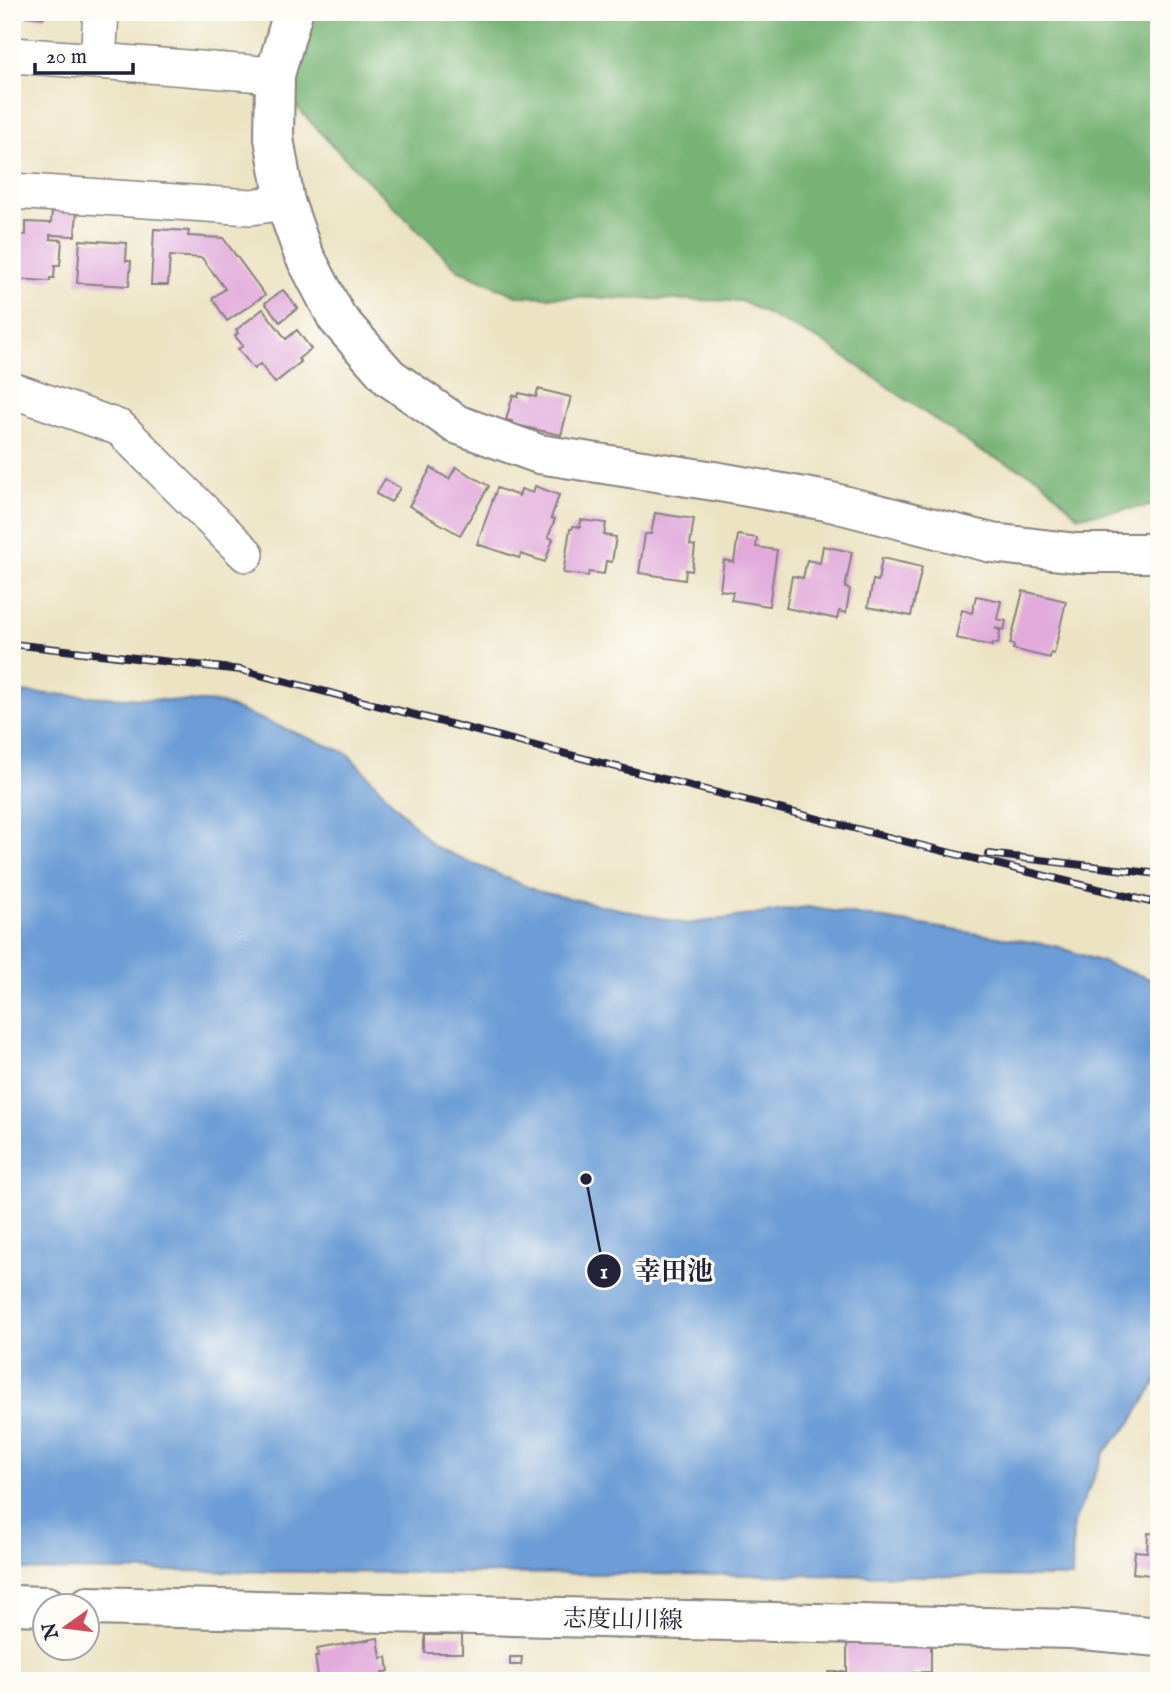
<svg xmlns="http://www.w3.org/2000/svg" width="1171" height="1693" font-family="'IM FELL English','Noto Serif JP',serif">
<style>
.forest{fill:#77b374;stroke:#4c6a58;stroke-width:2}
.water{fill:#6c9dd6;stroke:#476088;stroke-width:2}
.building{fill:#e1aadb}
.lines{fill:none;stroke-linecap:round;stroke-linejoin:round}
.minor-casing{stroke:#87827f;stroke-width:38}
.tertiary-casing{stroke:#87827f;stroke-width:42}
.primary-casing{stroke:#87827f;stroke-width:42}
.minor{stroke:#fff;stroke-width:35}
.tertiary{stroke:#fff;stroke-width:38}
.primary{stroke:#fff;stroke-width:38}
.rail-casing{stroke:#22223b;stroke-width:8}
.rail{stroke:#fdfcf7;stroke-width:5;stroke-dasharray:16;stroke-linecap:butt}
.labels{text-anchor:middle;stroke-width:6;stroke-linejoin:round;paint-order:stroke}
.street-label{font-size:24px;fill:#22223b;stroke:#fdfcf7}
.leader{fill:none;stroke:#22223b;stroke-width:2.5}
.callout-dot{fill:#22223b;stroke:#fdfcf7;stroke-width:2.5}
.mark-label{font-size:21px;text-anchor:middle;font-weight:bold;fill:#fff}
.callout-label{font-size:26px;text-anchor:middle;font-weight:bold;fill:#22223b;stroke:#fdfcf7;stroke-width:6;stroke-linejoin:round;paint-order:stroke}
</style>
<rect width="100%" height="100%" fill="#fdfcf7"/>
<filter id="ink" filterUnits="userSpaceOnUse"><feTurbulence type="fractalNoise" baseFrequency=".0143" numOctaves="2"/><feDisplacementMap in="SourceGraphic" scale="14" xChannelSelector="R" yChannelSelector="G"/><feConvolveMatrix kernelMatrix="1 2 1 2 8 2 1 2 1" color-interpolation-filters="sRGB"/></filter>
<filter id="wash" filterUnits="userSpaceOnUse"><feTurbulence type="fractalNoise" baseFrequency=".00686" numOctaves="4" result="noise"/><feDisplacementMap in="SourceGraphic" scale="28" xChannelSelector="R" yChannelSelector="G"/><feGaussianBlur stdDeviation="1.57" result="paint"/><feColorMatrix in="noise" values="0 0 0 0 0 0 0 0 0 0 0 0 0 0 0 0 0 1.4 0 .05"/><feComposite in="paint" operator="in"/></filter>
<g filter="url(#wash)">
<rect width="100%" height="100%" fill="#ece3c3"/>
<polygon class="forest" points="313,12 1159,12 1159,505 1078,516 1038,477 980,451 825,343 741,301 517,296 457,269 330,143 288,97"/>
<polygon class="water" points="12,692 220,703 347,753 433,846 537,891 687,924 807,907 1056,946 1159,982 1159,1377 1131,1423 1105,1451 1073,1525 1072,1577 12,1570"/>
<g id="blocks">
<g class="building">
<polygon points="25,12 44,12 44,18 25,16"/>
<polygon points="52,211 77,212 75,236 50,235 50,239 62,240 60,265 55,265 54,278 50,278 50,281 12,279 14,234 26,235 26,222 51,223"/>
<polygon points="154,229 189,231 188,236 223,238 265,295 227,321 212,298 225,289 202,258 170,256 168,285 151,285"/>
<polygon points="80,240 127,243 126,261 131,261 129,286 77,283"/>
<polygon points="283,290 298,308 280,322 265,303"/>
<polygon points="263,309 286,339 297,330 311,349 298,359 301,362 275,383 260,364 254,369 238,349 243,346 235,336 238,333 236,330"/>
<polygon points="538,389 571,397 561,435 511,424 512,421 506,420 513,395 518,397 519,393 536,397"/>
<polygon points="456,467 489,486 460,535 409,506 431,468 449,479"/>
<polygon points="385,479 400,488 391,502 376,494"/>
<polygon points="535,486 559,495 551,518 555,519 548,537 553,539 545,562 521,554 519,558 477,544 497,488 519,496 521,489 533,493"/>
<polygon points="655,513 694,519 690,545 695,546 692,571 686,570 685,580 639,573 645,534 651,534"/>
<polygon points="581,520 606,523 604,535 616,537 612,562 606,561 604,574 589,572 588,576 563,573 570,529 572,529 573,526 580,527"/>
<polygon points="738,535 757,538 756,547 777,550 769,606 731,600 733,592 720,590 724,560 734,562"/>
<polygon points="823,546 852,552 845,588 850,589 846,613 839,611 837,619 786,608 792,576 803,578 807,560 820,563"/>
<polygon points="882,558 922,567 911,616 868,607 873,580 878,581"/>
<polygon points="1023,591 1066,601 1054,654 1051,653 1050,658 1013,649 1014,645 1010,644"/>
<polygon points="976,596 1001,601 997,619 1006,621 1004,630 995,628 1000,631 998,644 993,643 992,646 956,638 962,610 972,613"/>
<polygon points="1157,1512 1159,1512 1159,1531 1155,1530"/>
<polygon points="1148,1533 1159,1534 1159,1576 1133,1573 1135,1551 1147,1552"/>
<rect x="425" y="1635" width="37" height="18"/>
<polygon points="378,1638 381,1658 387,1657 389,1671 382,1673 383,1681 319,1681 315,1657 318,1657 317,1649"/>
<polygon points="865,1642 931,1643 931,1672 913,1672 913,1681 829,1681 829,1672 847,1672 847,1644 865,1644"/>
<polygon points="510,1657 522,1657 521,1665 510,1665"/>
</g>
</g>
</g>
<g filter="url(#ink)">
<use href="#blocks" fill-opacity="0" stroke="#87827f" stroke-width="2"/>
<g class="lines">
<defs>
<g id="minor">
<polyline points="101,12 98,61 275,75"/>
<polyline points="12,55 98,61"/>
<polyline points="12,191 251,207 285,202"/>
<polyline points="12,390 120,428 246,554"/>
</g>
<polyline id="tertiary" points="293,12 275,75 274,138 285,202 303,253 337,318 389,377 456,424 539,454 714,481 827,501 992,543 1077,553 1159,553"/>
<g id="primary">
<polyline points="12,1605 47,1606"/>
<polyline points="88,1606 1072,1629 1159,1637"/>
</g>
</defs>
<use href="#minor" class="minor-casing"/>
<use href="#tertiary" class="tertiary-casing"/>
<use href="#primary" class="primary-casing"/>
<use href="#minor" class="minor"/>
<use href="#tertiary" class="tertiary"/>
<use href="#primary" class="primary"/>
<defs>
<g id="rail">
<polyline points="12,644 241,670 919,845 1159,904"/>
<polyline points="988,854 1159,874"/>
</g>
</defs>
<use href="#rail" class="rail-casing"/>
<use href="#rail" class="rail"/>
</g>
</g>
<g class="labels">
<g class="street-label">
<text transform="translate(623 1619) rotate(1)" y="8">志度山川線</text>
</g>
</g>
<path class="leader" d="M586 1179L604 1271"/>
<g class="callout-dot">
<circle cx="586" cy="1179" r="7"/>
<circle cx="604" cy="1271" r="18"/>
</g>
<g class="mark-label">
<text x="604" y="1278">1</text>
</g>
<g class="callout-label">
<text x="674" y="1280">幸田池</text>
</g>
<rect width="1171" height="1693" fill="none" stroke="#fdfcf7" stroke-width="42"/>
<g transform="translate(66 1627) rotate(256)"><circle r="33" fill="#fdfcf7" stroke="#a5a5ac" stroke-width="2"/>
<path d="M0-5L12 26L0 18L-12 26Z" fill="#d1495b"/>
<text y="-10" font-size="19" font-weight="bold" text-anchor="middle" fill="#22223b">N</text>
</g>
<path d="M35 63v10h98v-10" fill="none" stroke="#22223b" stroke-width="3.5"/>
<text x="46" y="63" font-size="21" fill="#22223b" stroke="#fdfcf7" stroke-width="5" paint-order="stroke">20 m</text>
</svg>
